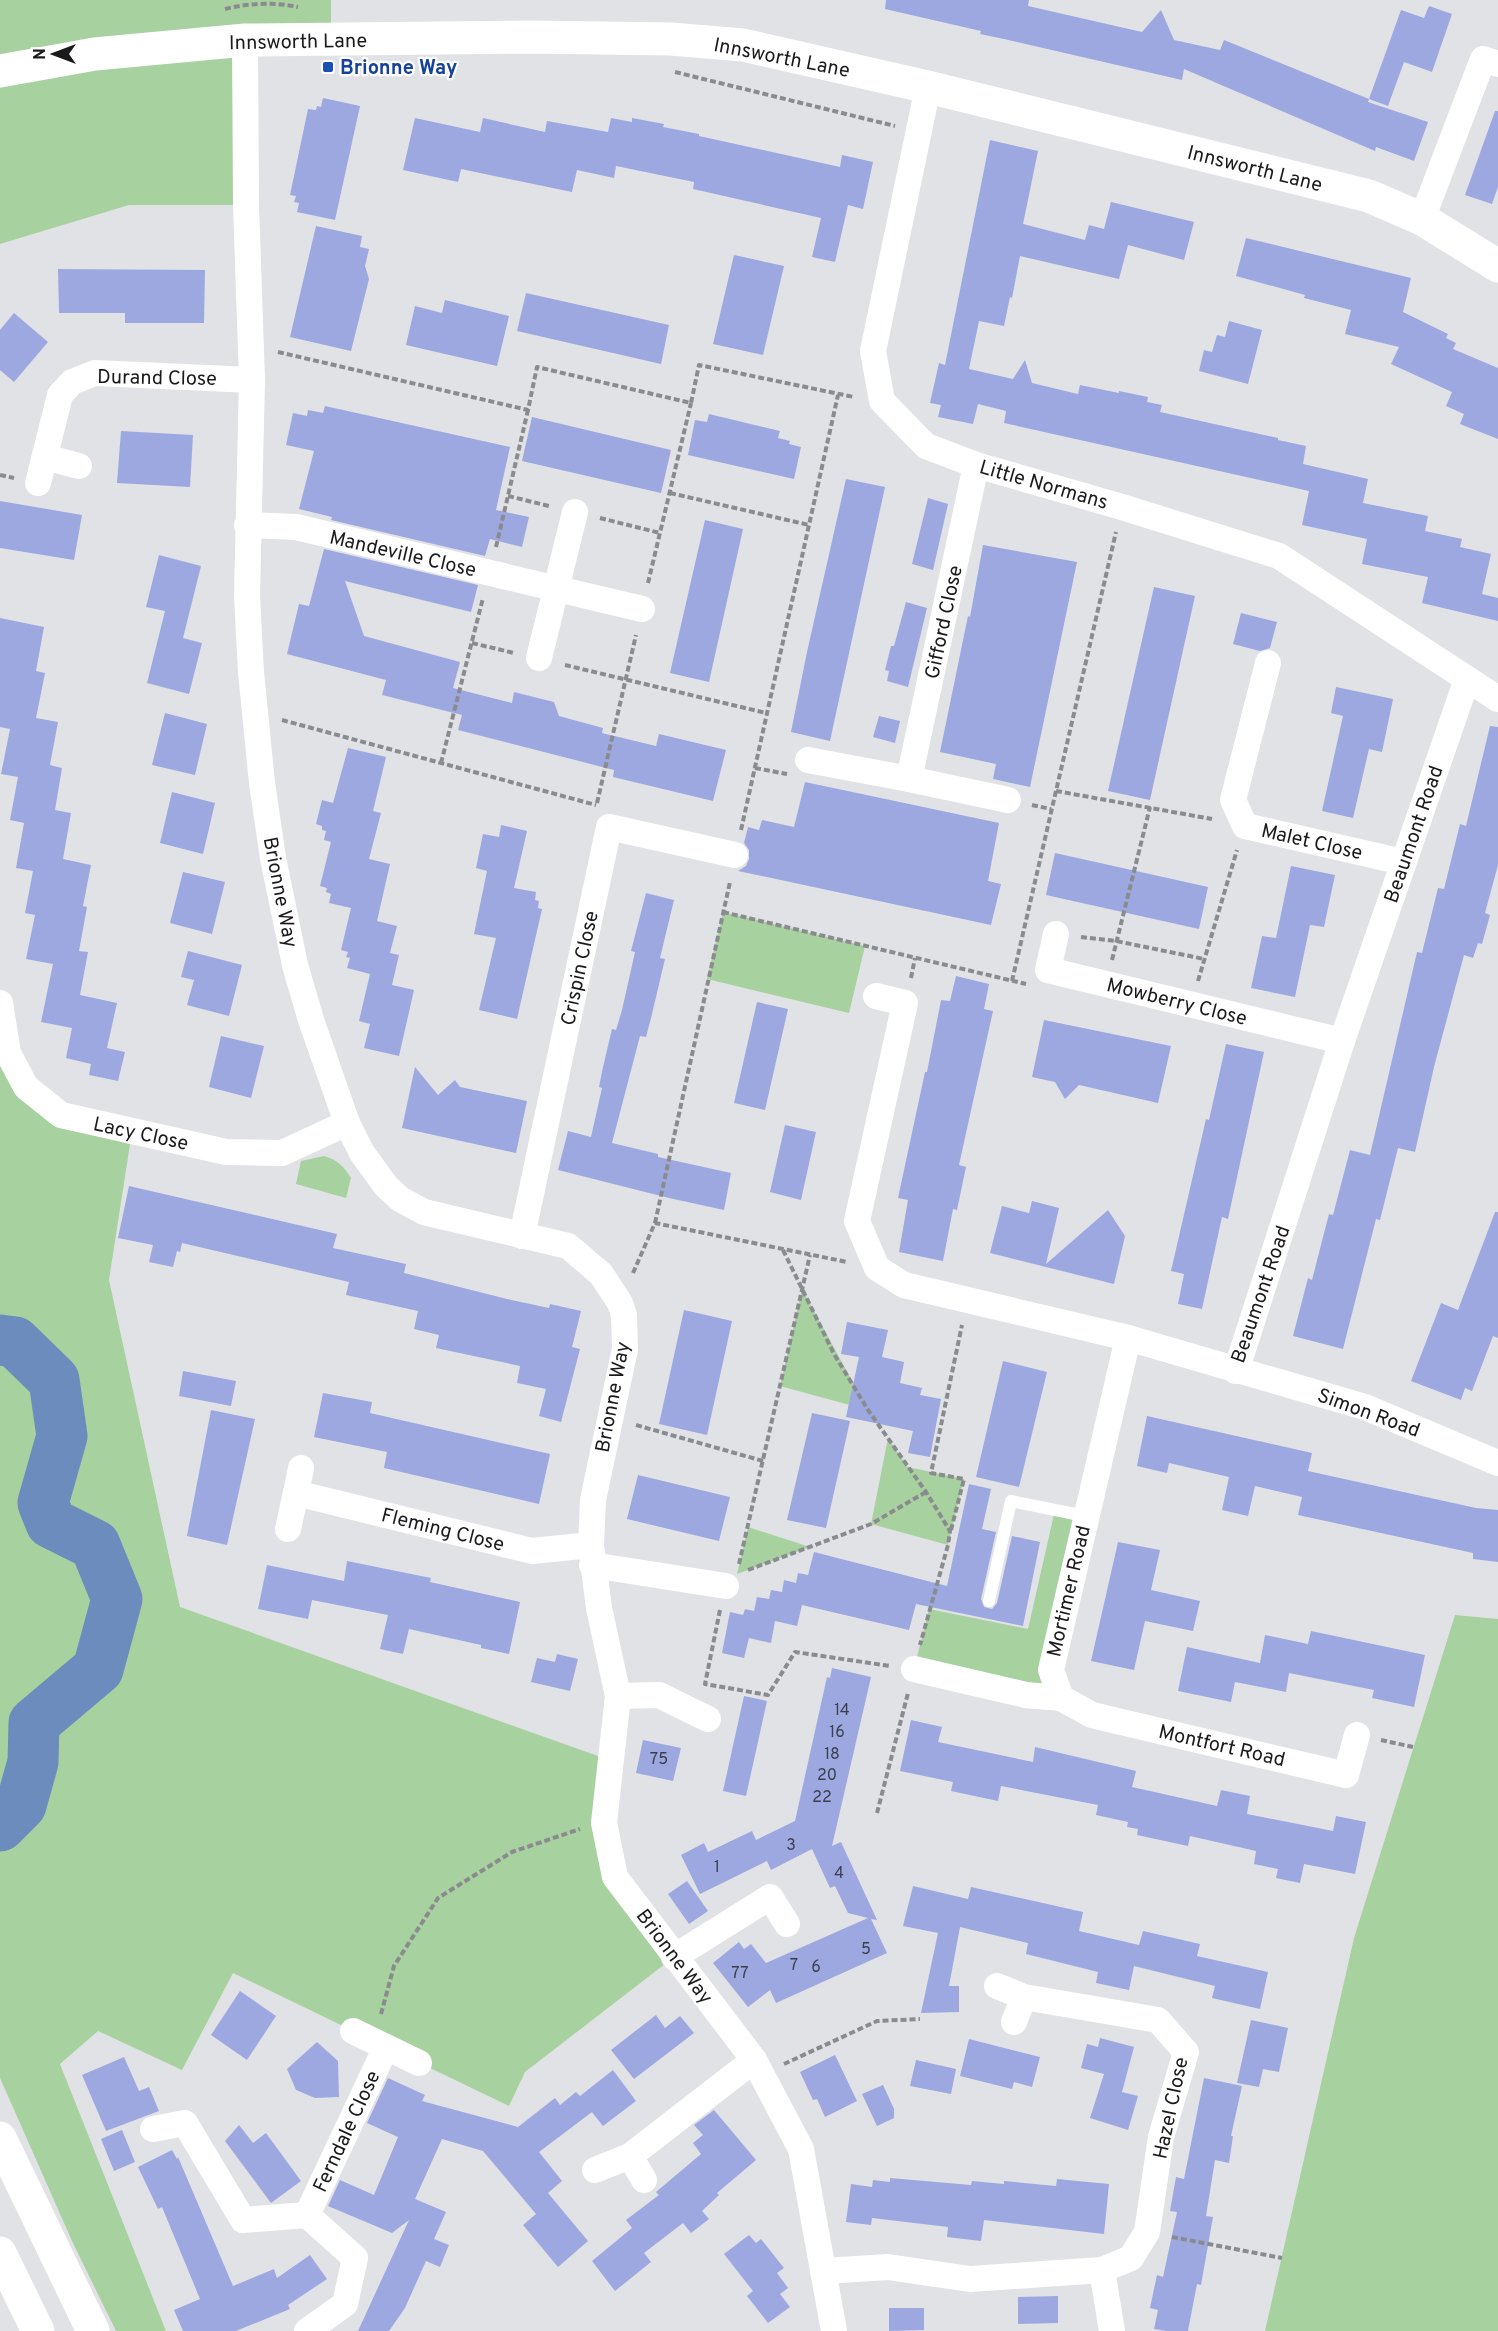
<svg xmlns="http://www.w3.org/2000/svg" width="1498" height="2331" font-family="Overpass,sans-serif">
<style>
.green{fill:#a7d19f}
.lines{fill:none;stroke-linecap:round;stroke-linejoin:round}
.river{stroke:#6c8cbd;stroke-width:51}
.building{fill:#9da8e0}
.path{stroke:#8a8b8e;stroke-width:4;stroke-dasharray:6 3;stroke-linecap:butt}
.lane{stroke:#fff;stroke-width:12}
.street{stroke:#fff;stroke-width:26}
.secondary{stroke:#fff;stroke-width:33}
.highway{stroke:#fff;stroke-width:33}
.transit-dot{fill:#1a4fb4;stroke:#fff;stroke-width:2}
.labels{text-anchor:middle;stroke-width:4.5;stroke-linejoin:round;paint-order:stroke}
.number-label{font-size:16px;fill:#3b3e4d}
.street-label{font-size:20px;fill:#1a1a1c;stroke:#fff}
.transit-label{font-size:20px;font-weight:bold;fill:#164399;stroke:#fff;text-anchor:start}
</style>
<rect width="100%" height="100%" fill="#e1e2e6"/>
<g class="green">
<polygon points="0,0 331,0 331,39 245,40 246,205 129,205 0,244"/>
<polygon points="723,912 865,946 849,1013 707,979"/>
<polygon points="0,1003 26,1087 132,1131 109,1280 180,1607 612,1761 615,1877 674,1957 525,2072 509,2106 233,1973 182,2070 98,2031 60,2064 166,2331 116,2331 72,2241 0,2078"/>
<path d="M 324,1156 C 338,1160 344,1167 351,1178 L 346,1198 L 296,1184 L 301,1161 Z"/>
<polygon points="802,1289 868,1410 780,1386"/>
<polygon points="888,1438 908,1467 964,1479 948,1545 871,1524"/>
<polygon points="1055,1510 1085,1516 1051,1670 1061,1698 914,1669 929,1609 1028,1629"/>
<polygon points="748,1527 810,1547 737,1574"/>
<polygon points="1455,1615 1498,1619 1498,2331 1265,2331 1354,1938"/>
</g>
<g class="lines">
<polyline class="river" points="0,1340 15,1342 54,1380 62,1436 43,1503 51,1523 95,1545 117,1599 98,1669 34,1723 33,1762 21,1805 0,1826"/>
</g>
<g class="building">
<polygon points="886,0 1029,0 1028,6 1142,32 1161,10 1174,40 1220,50 1224,40 1369,99 1368,102 1428,122 1414,161 1376,147 1375,151 1184,69 1182,80 1004,39 980,34 981,31 885,9"/>
<polygon points="1429,6 1452,14 1432,72 1404,62 1388,106 1369,99 1401,10 1424,18"/>
<polygon points="323,98 360,106 335,220 297,212 299,203 294,202 296,196 290,195 308,109 316,110 317,106 321,107"/>
<polygon points="1495,111 1498,111 1498,187 1492,204 1465,195"/>
<polygon points="415,118 480,132 483,118 545,132 547,121 608,132 611,118 632,122 632,118 664,124 663,127 699,134 699,136 840,167 842,155 873,162 863,209 848,205 835,262 812,257 821,218 693,189 694,182 616,166 614,178 577,170 572,192 461,169 458,182 403,170"/>
<polygon points="990,140 1038,151 1023,224 1085,240 1089,225 1104,229 1111,202 1194,222 1184,260 1128,245 1119,279 1020,256 1012,298 1010,297 1004,326 979,321 969,369 1013,379 1025,360 1032,383 1078,394 1080,385 1119,393 1119,391 1148,397 1147,402 1162,405 1160,412 1278,438 1278,440 1306,446 1303,464 1368,479 1363,503 1428,516 1425,531 1462,539 1460,547 1491,554 1482,594 1498,598 1498,621 1422,603 1428,577 1362,564 1367,539 1302,525 1309,491 1004,423 1006,411 978,404 973,424 938,417 941,405 930,403 939,363 945,365"/>
<polygon points="316,226 362,236 360,247 369,249 365,266 369,279 351,351 290,337"/>
<polygon points="1246,238 1411,278 1403,312 1448,334 1446,338 1456,343 1453,349 1498,368 1498,439 1460,424 1464,414 1446,406 1452,392 1391,364 1399,347 1345,334 1351,310 1304,298 1305,295 1236,276"/>
<polygon points="734,255 784,266 763,355 713,344"/>
<polygon points="58,269 205,270 204,323 125,323 125,313 59,313"/>
<polygon points="526,293 669,325 661,364 517,331"/>
<polygon points="445,300 509,316 497,366 406,345 415,306 442,313"/>
<polygon points="14,313 48,342 14,382 0,370 0,330"/>
<polygon points="1229,321 1262,330 1248,384 1199,371 1204,350 1212,352 1217,335 1225,337"/>
<polygon points="325,406 510,447 496,510 529,517 522,547 490,539 485,556 331,520 332,517 299,509 314,451 286,445 293,413 307,416 308,410 323,413"/>
<polygon points="709,414 780,431 778,438 790,441 789,444 801,447 794,479 688,455 695,420 707,422"/>
<polygon points="532,417 671,450 661,493 522,461"/>
<polygon points="121,431 193,435 190,487 117,483"/>
<polygon points="846,479 885,487 830,741 791,732 807,652"/>
<polygon points="928,498 948,504 933,570 912,564"/>
<polygon points="0,501 82,515 74,560 0,548"/>
<polygon points="705,520 743,529 709,682 670,673"/>
<polygon points="983,545 1077,562 1030,787 993,779 996,764 940,752 968,616 970,617"/>
<polygon points="324,549 478,585 471,612 345,581 364,636 460,662 453,688 512,703 514,692 554,702 559,716 603,728 602,733 656,746 659,734 726,750 713,801 613,777 614,770 458,730 462,715 382,695 386,680 287,654 299,604 309,606"/>
<polygon points="159,555 201,566 183,638 202,643 189,694 147,683 165,611 146,607"/>
<polygon points="1154,587 1195,596 1150,800 1108,791"/>
<polygon points="906,602 927,608 908,687 887,681 889,671 885,670 891,646 894,646"/>
<polygon points="1241,613 1277,622 1270,648 1260,651 1233,644"/>
<polygon points="0,618 44,627 36,671 45,673 36,718 58,722 50,765 62,768 55,810 71,813 63,859 91,865 83,906 87,907 79,951 88,952 80,995 117,1003 107,1048 125,1052 118,1081 89,1075 91,1064 66,1058 72,1028 41,1022 53,964 26,959 35,915 25,913 33,871 16,868 24,823 10,820 18,777 1,774 10,729 0,727"/>
<polygon points="1336,687 1393,699 1382,752 1369,749 1353,818 1322,811 1343,716 1331,713"/>
<polygon points="165,713 207,724 195,775 152,765"/>
<polygon points="879,716 900,721 895,743 873,737"/>
<polygon points="1490,726 1498,727 1498,865 1485,913 1490,915 1482,944 1478,943 1473,958 1464,955 1434,1067 1415,1152 1398,1148 1380,1220 1376,1219 1343,1349 1293,1336 1308,1278 1312,1280 1329,1214 1333,1215 1350,1150 1370,1155 1417,952 1422,953 1438,888 1444,889 1460,824 1466,826"/>
<polygon points="348,748 386,757 373,811 381,813 369,859 390,864 377,921 397,926 390,953 399,955 392,985 414,990 399,1056 364,1048 370,1024 359,1021 370,974 347,968 350,958 346,957 348,952 341,950 351,908 329,903 331,894 326,892 327,888 320,886 331,842 324,840 326,831 322,830 322,826 316,824 322,800 333,803"/>
<polygon points="805,782 999,823 988,881 1001,884 991,925 738,871 746,866 749,859 749,850 744,843 748,827 759,830 762,820 794,827"/>
<polygon points="172,792 215,803 203,854 160,843"/>
<polygon points="501,825 527,831 514,888 536,892 535,900 539,901 538,908 542,909 517,1019 479,1010 496,938 474,934 487,871 476,868 483,834 499,837"/>
<polygon points="1055,853 1208,887 1199,929 1046,895"/>
<polygon points="1291,866 1335,875 1324,927 1310,925 1295,997 1251,988 1262,936 1276,938"/>
<polygon points="183,872 225,882 212,934 170,923"/>
<polygon points="646,893 674,900 660,958 665,959 651,1018 646,1037 640,1036 612,1143 658,1154 658,1157 731,1173 724,1210 669,1198 558,1170 568,1131 591,1137 602,1088 599,1087 603,1067 612,1029 616,1030 622,1010 635,952 631,951"/>
<polygon points="188,951 242,965 229,1016 187,1005 194,980 181,977"/>
<polygon points="956,976 989,984 984,1009 993,1011 959,1165 966,1167 957,1210 953,1209 943,1261 899,1252 908,1200 898,1198 925,1072 927,1072 941,1000 950,1001"/>
<polygon points="757,1002 788,1009 765,1110 734,1103"/>
<polygon points="1044,1020 1171,1046 1158,1103 1079,1085 1065,1099 1055,1082 1032,1077"/>
<polygon points="221,1036 264,1046 251,1098 209,1087"/>
<polygon points="1226,1044 1264,1052 1228,1219 1222,1217 1202,1309 1178,1304 1184,1274 1171,1271 1206,1119 1209,1120"/>
<polygon points="415,1067 438,1095 455,1080 460,1087 527,1101 516,1153 402,1128"/>
<polygon points="785,1125 816,1132 801,1200 770,1192"/>
<polygon points="129,1186 337,1234 333,1248 406,1264 404,1273 507,1299 549,1308 550,1304 581,1311 572,1347 580,1349 561,1422 539,1416 546,1389 517,1383 520,1366 436,1348 439,1335 414,1329 418,1311 346,1295 349,1282 182,1243 180,1252 177,1251 173,1267 149,1262 153,1245 118,1238"/>
<polygon points="1032,1201 1059,1208 1046,1264 1108,1210 1125,1236 1114,1284 990,1253 1002,1206 1029,1213"/>
<polygon points="1495,1212 1498,1212 1498,1338 1493,1336 1472,1391 1465,1388 1461,1400 1411,1381 1441,1303 1458,1310"/>
<polygon points="684,1310 732,1321 707,1435 659,1424"/>
<polygon points="847,1322 888,1330 882,1357 904,1362 900,1383 922,1388 920,1395 941,1399 930,1457 908,1453 913,1431 846,1417 859,1357 841,1354"/>
<polygon points="1003,1361 1047,1372 1019,1487 976,1477"/>
<polygon points="183,1371 236,1381 231,1406 179,1396"/>
<polygon points="323,1393 372,1402 370,1413 550,1454 539,1504 384,1468 387,1452 314,1437"/>
<polygon points="211,1410 255,1419 227,1545 187,1536"/>
<polygon points="812,1413 850,1421 826,1528 787,1520"/>
<polygon points="1147,1416 1312,1453 1308,1471 1476,1508 1498,1510 1498,1562 1473,1559 1473,1553 1298,1515 1302,1497 1255,1486 1248,1516 1222,1510 1229,1477 1169,1463 1167,1473 1137,1466"/>
<polygon points="638,1475 730,1497 719,1541 627,1519"/>
<polygon points="969,1484 991,1489 982,1529 996,1532 981,1599 984,1607 992,1609 997,1603 1012,1536 1040,1542 1023,1626 916,1604 909,1630 802,1605 797,1626 775,1621 771,1643 749,1638 744,1658 722,1653 730,1612 743,1615 745,1609 754,1611 757,1597 769,1599 771,1590 782,1592 784,1580 796,1583 798,1573 808,1575 814,1552 947,1586"/>
<polygon points="1118,1542 1160,1550 1151,1590 1200,1601 1193,1631 1145,1621 1134,1670 1091,1661"/>
<polygon points="347,1561 431,1578 430,1582 520,1602 509,1654 481,1648 481,1645 409,1629 403,1654 380,1649 388,1615 312,1600 308,1619 258,1609 267,1565 344,1581"/>
<polygon points="1311,1631 1425,1655 1414,1707 1372,1698 1374,1690 1289,1673 1286,1692 1235,1682 1231,1702 1178,1691 1187,1647 1260,1663 1265,1635 1308,1644"/>
<polygon points="557,1654 578,1659 570,1691 531,1682 537,1658 555,1662"/>
<polygon points="832,1668 871,1677 832,1846 841,1842 877,1920 871,1919 887,1953 776,2003 770,1990 748,2007 713,1963 739,1942 744,1949 751,1944 766,1963 868,1918 848,1913 835,1886 830,1888 812,1849 771,1870 767,1861 700,1894 681,1855 704,1843 708,1852 752,1831 756,1840 795,1821 827,1677 830,1678"/>
<polygon points="744,1696 767,1701 746,1796 723,1791"/>
<polygon points="911,1720 942,1727 938,1742 1033,1762 1035,1747 1136,1771 1132,1787 1217,1806 1221,1790 1250,1796 1247,1814 1333,1831 1336,1816 1366,1822 1355,1874 1304,1864 1300,1883 1276,1878 1278,1869 1254,1864 1256,1851 1190,1836 1188,1846 1137,1835 1138,1829 1127,1827 1128,1822 1096,1815 1098,1805 1001,1786 998,1801 951,1791 953,1782 900,1771"/>
<polygon points="643,1740 681,1748 673,1781 636,1773"/>
<polygon points="687,1881 708,1911 689,1924 668,1894"/>
<polygon points="913,1886 968,1899 971,1887 1083,1912 1079,1931 1139,1945 1143,1931 1200,1944 1197,1956 1268,1972 1260,2009 1212,1998 1215,1986 1134,1966 1129,1990 1096,1983 1098,1972 1026,1954 1028,1943 960,1927 949,1986 959,1986 959,2012 921,2013 938,1933 903,1926"/>
<polygon points="240,1991 276,2016 247,2060 211,2035"/>
<polygon points="656,2015 665,2028 680,2016 694,2033 634,2079 611,2050"/>
<polygon points="1251,2020 1288,2028 1279,2072 1263,2069 1259,2087 1237,2083"/>
<polygon points="1100,2038 1134,2047 1122,2092 1138,2096 1128,2130 1090,2118 1104,2074 1081,2068 1087,2044 1098,2047"/>
<polygon points="969,2039 1040,2057 1032,2087 1014,2082 1012,2089 960,2076"/>
<polygon points="317,2042 338,2061 339,2097 315,2098 296,2090 287,2069"/>
<polygon points="835,2055 857,2101 825,2117 817,2099 813,2100 800,2072"/>
<polygon points="124,2057 139,2091 149,2087 159,2111 106,2131 82,2075"/>
<polygon points="916,2060 956,2069 951,2094 910,2086"/>
<polygon points="613,2070 636,2101 603,2126 587,2106 592,2112 539,2152 562,2181 548,2193 588,2241 558,2267 523,2225 536,2214 483,2151 442,2139 415,2199 446,2212 434,2239 449,2245 440,2267 426,2261 405,2308 389,2331 358,2331 409,2220 392,2233 328,2206 340,2180 374,2195 398,2137 367,2123 388,2078 425,2095 422,2101 518,2127 555,2098 560,2105 576,2092 580,2096"/>
<polygon points="1204,2078 1242,2086 1231,2136 1233,2136 1229,2163 1215,2160 1206,2216 1213,2217 1201,2285 1197,2284 1188,2331 1166,2331 1154,2329 1158,2310 1150,2308 1157,2275 1163,2277 1177,2212 1170,2211 1176,2177 1184,2179"/>
<polygon points="883,2085 894,2109 894,2118 877,2126 862,2094"/>
<polygon points="714,2110 756,2160 717,2193 719,2195 702,2211 709,2219 691,2233 683,2223 644,2253 651,2262 615,2291 592,2261 632,2228 626,2220 659,2195 656,2192 701,2154 693,2143 703,2135 694,2125"/>
<polygon points="239,2125 253,2143 266,2133 301,2181 271,2203 225,2141"/>
<polygon points="122,2130 135,2162 114,2171 101,2139"/>
<polygon points="172,2150 177,2159 178,2157 233,2286 274,2269 277,2278 310,2255 327,2279 288,2305 290,2309 236,2331 183,2331 174,2310 200,2299 162,2207 158,2209 138,2167"/>
<polygon points="890,2178 971,2185 972,2181 1004,2184 1004,2181 1056,2186 1057,2179 1109,2184 1104,2234 984,2220 981,2241 947,2237 948,2227 872,2218 871,2225 846,2222 851,2184 872,2187 873,2180 890,2182"/>
<polygon points="749,2235 756,2243 761,2239 784,2268 777,2273 788,2288 780,2294 790,2307 768,2323 747,2296 753,2291 724,2254"/>
<polygon points="1058,2296 1058,2323 1018,2324 1018,2297"/>
<polygon points="889,2308 924,2308 924,2330 889,2331"/>
</g>
<g class="lines">
<g class="path">
<path d="M 225,9 C 249,3 274,2 298,7"/>
<polyline points="675,72 895,126"/>
<polyline points="278,352 528,410 537,367 691,403 699,365 854,397"/>
<polyline points="0,475 14,478"/>
<polyline points="670,493 809,525"/>
<polyline points="508,496 549,506"/>
<polyline points="600,518 660,533"/>
<polyline points="496,547 528,410"/>
<polyline points="648,583 691,403"/>
<polyline points="472,643 514,653"/>
<polyline points="565,665 766,713"/>
<polyline points="282,720 596,805"/>
<polyline points="441,763 483,598"/>
<polyline points="755,768 787,774"/>
<polyline points="1056,791 1212,819"/>
<polyline points="597,803 636,635"/>
<polyline points="1032,805 1051,809"/>
<polyline points="741,830 838,395"/>
<polyline points="723,912 1026,984"/>
<polyline points="1081,937 1116,941 1204,959"/>
<polyline points="1112,960 1150,807"/>
<polyline points="911,978 915,958"/>
<polyline points="1012,981 1116,532"/>
<polyline points="1198,981 1237,850"/>
<polyline points="655,1223 730,882"/>
<polyline points="783,1250 834,1354 868,1410 926,1492 950,1531 948,1545 920,1645"/>
<polyline points="633,1273 655,1223 847,1262"/>
<polyline points="636,1425 763,1461"/>
<polyline points="951,1530 964,1479 931,1473 962,1325"/>
<polyline points="739,1564 810,1255"/>
<polyline points="748,1570 871,1524 926,1492"/>
<polyline points="720,1610 705,1684 768,1695 795,1652 890,1666"/>
<polyline points="1381,1740 1413,1747"/>
<polyline points="877,1813 908,1693"/>
<polyline points="381,2014 394,1966 438,1898 512,1852 580,1829"/>
<polyline points="784,2064 877,2021 920,2019"/>
<polyline points="1172,2237 1282,2258"/>
</g>
<polyline class="lane" points="989,1601 1011,1501 1085,1516"/>
<g class="street">
<polyline points="245,40 246,205 252,380 247,596 251,672 262,783 273,858 295,965 311,1020 347,1123 362,1153 386,1186 400,1199 424,1212 568,1246 601,1274 620,1303 624,1315 625,1349 593,1500 591,1545 599,1608 618,1696 604,1823 615,1877 754,2060 801,2149 834,2331"/>
<polyline points="928,87 873,351 882,401 926,446 976,465 1122,507 1279,556 1498,699"/>
<polyline points="1422,219 1483,59 1498,64"/>
<polyline points="45,457 79,466"/>
<polyline points="976,465 909,779 1008,800"/>
<polyline points="38,483 60,395 72,382 95,373 252,380"/>
<polyline points="247,525 296,527 642,609"/>
<polyline points="539,658 575,512"/>
<polyline points="1268,663 1233,800 1245,826 1403,862"/>
<polyline points="808,760 909,779"/>
<polyline points="1056,934 1048,970 1342,1041"/>
<polyline points="876,996 905,1003 857,1221 877,1268 904,1285 1128,1338 1365,1407 1498,1463"/>
<polyline points="0,1003 8,1053 26,1087 61,1115 226,1152 282,1153 347,1123"/>
<polyline points="522,1236 609,827 735,855"/>
<polyline points="1236,1371 1342,1041 1467,679"/>
<polyline points="296,1493 301,1468"/>
<polyline points="288,1529 296,1493 532,1551 591,1545"/>
<polyline points="592,1565 726,1586"/>
<polyline points="914,1669 1026,1695 1061,1698 1051,1670 1128,1338"/>
<polyline points="618,1696 659,1695 708,1719"/>
<polyline points="1061,1698 1092,1715 1346,1775 1357,1735"/>
<polyline points="674,1957 770,1897 787,1924"/>
<polyline points="1014,2022 1024,1997"/>
<polyline points="386,2047 419,2063"/>
<polyline points="153,2129 185,2123 243,2220 307,2215 355,2258 345,2304 307,2331"/>
<polyline points="630,2156 644,2180"/>
<polyline points="595,2170 630,2156 754,2060"/>
<polyline points="307,2215 386,2047 353,2031"/>
<polyline points="1102,2270 1112,2331"/>
<polyline points="824,2271 888,2267 970,2279 1102,2270 1131,2258 1147,2232 1161,2137 1186,2052 1158,2020 1024,1997 997,1986"/>
</g>
<polyline class="secondary" points="0,71 95,54 245,40 530,37 671,39 743,45 928,87 1369,196 1422,219 1498,266"/>
<g class="highway">
<polyline points="0,2138 93,2331"/>
<polyline points="0,2253 38,2331"/>
</g>
</g>
<rect class="transit-dot" x="322" y="61" width="12" height="12" rx="3"/>
<g class="labels">
<g class="number-label">
<text x="842" y="1715">14</text>
<text x="837" y="1737">16</text>
<text x="832" y="1759">18</text>
<text x="659" y="1764">75</text>
<text x="827" y="1780">20</text>
<text x="822" y="1802">22</text>
<text x="791" y="1850">3</text>
<text x="717" y="1872">1</text>
<text x="839" y="1878">4</text>
<text x="866" y="1954">5</text>
<text x="794" y="1970">7</text>
<text x="816" y="1972">6</text>
<text x="740" y="1978">77</text>
</g>
<g class="street-label">
<text transform="translate(298 41) rotate(-1)" y="7">Innsworth Lane</text>
<text transform="translate(782 57) rotate(11)" y="7">Innsworth Lane</text>
<text transform="translate(1255 168) rotate(14)" y="7">Innsworth Lane</text>
<text transform="translate(157 377) rotate(1)" y="7">Durand Close</text>
<text transform="translate(1044 484) rotate(16)" y="7">Little Normans</text>
<text transform="translate(403 553) rotate(13)" y="7">Mandeville Close</text>
<text transform="translate(943 622) rotate(-78)" y="7">Gifford Close</text>
<text transform="translate(1413 834) rotate(-71)" y="7">Beaumont Road</text>
<text transform="translate(1312 841) rotate(13)" y="7">Malet Close</text>
<text transform="translate(281 892) rotate(79)" y="7">Brionne Way</text>
<text transform="translate(579 968) rotate(-78)" y="7">Crispin Close</text>
<text transform="translate(1177 1001) rotate(14)" y="7">Mowberry Close</text>
<text transform="translate(141 1133) rotate(12)" y="7">Lacy Close</text>
<text transform="translate(1260 1294) rotate(-71)" y="7">Beaumont Road</text>
<text transform="translate(612 1397) rotate(-79)" y="7">Brionne Way</text>
<text transform="translate(1369 1412) rotate(20)" y="7">Simon Road</text>
<text transform="translate(443 1529) rotate(14)" y="7">Fleming Close</text>
<text transform="translate(1068 1591) rotate(-77)" y="7">Mortimer Road</text>
<text transform="translate(1222 1745) rotate(13)" y="7">Montfort Road</text>
<text transform="translate(675 1956) rotate(53)" y="7">Brionne Way</text>
<text transform="translate(1170 2108) rotate(-78)" y="7">Hazel Close</text>
<text transform="translate(346 2131) rotate(-65)" y="7">Ferndale Close</text>
</g>
<g class="transit-label">
<text x="340" y="74">Brionne Way</text>
</g>
</g>
<g transform="translate(54 54) rotate(270)" stroke="#ffffff" stroke-width="4.5" paint-order="stroke">
<path d="M0-4.5L10 22L0 15L-10 22Z" fill="#1a1a1c"/>
<text y="-9" font-size="16" font-weight="bold" text-anchor="middle" fill="#1a1a1c">N</text>
</g>
</svg>
